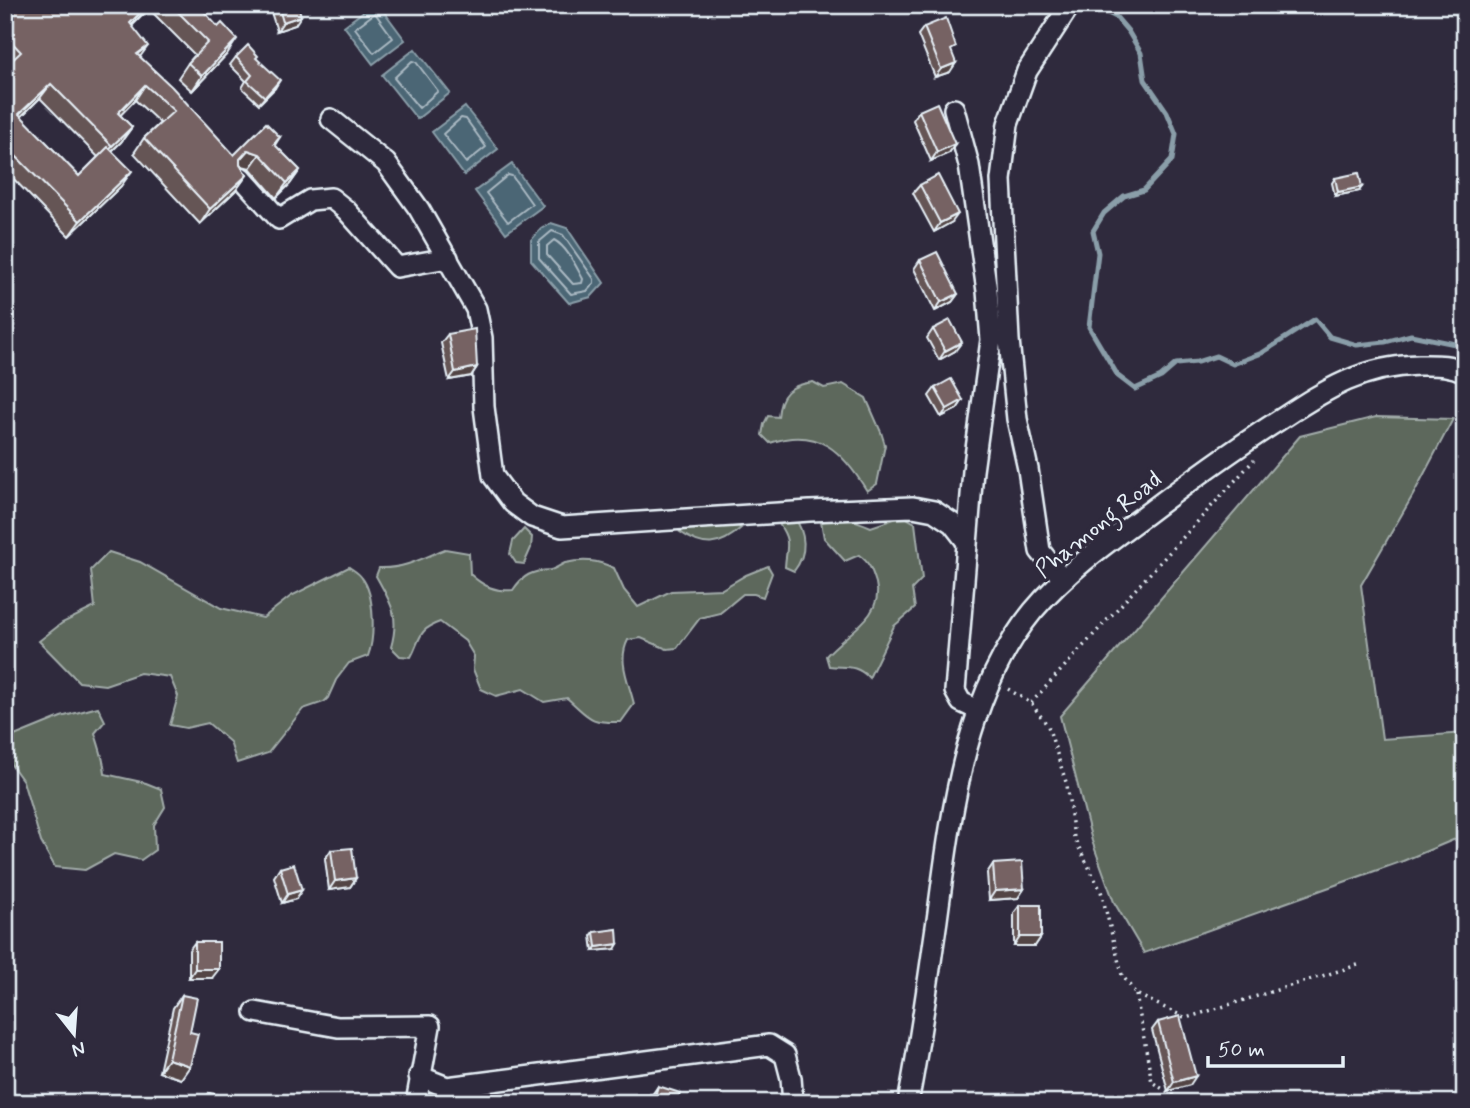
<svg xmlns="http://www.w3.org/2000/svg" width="1470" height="1108" font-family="Mynerve,sans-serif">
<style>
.green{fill:#5d685c;stroke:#a2acaa;stroke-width:2}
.water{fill:#4c6674;stroke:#8a9ea9;stroke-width:2}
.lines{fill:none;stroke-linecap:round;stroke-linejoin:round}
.shore{stroke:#aab9c3;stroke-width:2}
.stream{stroke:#8a9ea9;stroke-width:5}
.minor-casing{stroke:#e8f1f8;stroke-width:24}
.path{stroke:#e8f1f8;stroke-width:3.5;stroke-dasharray:2 5;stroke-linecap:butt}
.minor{stroke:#2f2a3d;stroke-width:19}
.wall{fill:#655455;stroke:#e8f1f8;stroke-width:2;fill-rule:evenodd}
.shaded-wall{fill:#534545;stroke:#e8f1f8;stroke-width:2}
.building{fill:#766263;stroke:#e8f1f8;stroke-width:2}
.labels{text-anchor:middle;stroke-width:7;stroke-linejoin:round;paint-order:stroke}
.street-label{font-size:24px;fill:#e8f1f8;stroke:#2f2a3d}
</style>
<rect width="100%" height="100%" fill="#2f2a3d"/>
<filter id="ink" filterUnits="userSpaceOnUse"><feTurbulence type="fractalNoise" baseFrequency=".0143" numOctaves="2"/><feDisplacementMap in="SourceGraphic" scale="14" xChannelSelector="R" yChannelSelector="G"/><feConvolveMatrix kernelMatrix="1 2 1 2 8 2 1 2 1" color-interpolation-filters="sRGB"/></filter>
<g filter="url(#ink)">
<g class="green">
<path d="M 813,382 L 824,388 L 843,384 L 866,398 L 881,432 L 885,445 L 877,484 L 867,491 C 843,452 819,426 770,443 L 762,435 L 764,424 L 768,416 L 778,417 C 780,393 790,385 813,382 Z"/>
<polygon points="1376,417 1453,419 1413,495 1361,585 1382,739 1465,733 1465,835 1403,861 1144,953 1114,902 1092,841 1060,716 1300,436"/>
<path d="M 793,515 C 806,533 808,553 794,571 L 785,567 C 786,547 792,543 779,524 L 782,516 Z"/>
<path d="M 903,516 L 915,523 L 922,579 L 912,589 L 915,608 L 894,626 L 869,678 C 856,664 846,668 829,666 L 826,656 C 844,634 885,617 876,583 C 872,570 870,563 859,555 L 845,561 L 824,538 L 821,522 C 842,516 850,518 871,527 Z"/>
<path d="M 732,522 L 741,528 C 719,548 703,548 680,532 L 696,525 Z"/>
<polygon points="524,529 532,537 531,548 524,564 516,563 510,554 513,541"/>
<path d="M 445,549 L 469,553 L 470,574 C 483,586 495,592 513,590 C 523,575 532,571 550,570 C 555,569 560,565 565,563 C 583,559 597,560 614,568 L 624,590 L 638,607 L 671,591 L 722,589 L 746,575 L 768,566 L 772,573 L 763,597 L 754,594 L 743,594 L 720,613 L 700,618 L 677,648 L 667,649 L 641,638 L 628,640 C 617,661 629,682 634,704 L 621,722 C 588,723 590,718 567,698 L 544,702 L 523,689 L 496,696 L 481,689 L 473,669 L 474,656 L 465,641 L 440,622 C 417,630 421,639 411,657 L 400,656 L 391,647 C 400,615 391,603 376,576 L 379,568 C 404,569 423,558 445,549 Z"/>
<path d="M 109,552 L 140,562 L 221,608 L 263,618 L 291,596 L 349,567 C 353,570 359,573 362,578 C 375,594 375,638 368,656 L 349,663 L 336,680 L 328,698 L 324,702 L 303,709 L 268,753 L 237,763 L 230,742 L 208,723 L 186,728 L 170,725 L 178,696 L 170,677 L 140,673 L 105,685 L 79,682 L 39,641 L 62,623 L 95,607 L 91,570 Z"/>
<path d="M 98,707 L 105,721 L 95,733 C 99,747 104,759 105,774 L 146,783 L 161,789 L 165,807 L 154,825 L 155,850 L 141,860 L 114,854 L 85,870 L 55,867 L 41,842 L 23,781 L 5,756 L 7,739 L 61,717 Z"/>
</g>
<g class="water">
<polygon points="372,5 379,5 405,40 373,64 344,26"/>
<polygon points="415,49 450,93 417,119 382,75"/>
<polygon points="465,107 498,149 464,175 432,132"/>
<polygon points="512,164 543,206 506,233 475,191"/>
<polygon points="551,223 567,228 604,283 591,297 569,303 531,260 531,240 541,229"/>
</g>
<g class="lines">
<g class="shore">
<polygon points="375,13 393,38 374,53 355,28"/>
<polygon points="412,61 416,62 438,91 419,108 394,78"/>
<polygon points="461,118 466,119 486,147 466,163 443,134"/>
<polygon points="508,175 512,176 532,204 508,222 486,193"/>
<polygon points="552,231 563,235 594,279 594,283 587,291 571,294 539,258 539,242"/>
<path d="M 554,240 C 567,247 576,266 583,279 L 582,283 L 573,284 L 547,255 L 547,246 Z"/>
</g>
<polyline class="stream" points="1092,5 1116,17 1128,31 1141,53 1145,80 1167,112 1176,134 1172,160 1144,190 1124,196 1104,213 1093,231 1098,253 1089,327 1118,376 1135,389 1161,377 1176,364 1197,362 1216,356 1233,364 1262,353 1315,319 1330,337 1357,345 1385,342 1411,335 1465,346"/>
<defs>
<g id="minor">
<polyline points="954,109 969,165 987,291 991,340 973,471 955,691 961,702 978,710"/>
<polyline points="331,119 386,163 419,209 476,309 482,338 484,407 493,476 513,503 532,517 562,527 810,511 913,507 934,511 952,523 966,541"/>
<polyline points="241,177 279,219 310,200 331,198 346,210 397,267 448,258"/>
<polyline points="1063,579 1040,551 1028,469 1017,419 1009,340 1001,180 1008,124 1027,71 1070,5"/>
<polyline points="255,1012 338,1027 430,1026 416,1103"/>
<polyline points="419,1076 447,1087 769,1045 785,1055 791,1078 793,1103"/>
<path d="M 908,1103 C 920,1042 928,981 937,920 C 951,816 964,695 1033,611 C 1065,573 1105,544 1145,515 C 1186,484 1227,454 1270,426 C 1320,394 1357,366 1419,365 C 1436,365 1449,364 1465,372"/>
</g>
</defs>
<use href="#minor" class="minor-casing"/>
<g class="path">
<polyline points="1008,689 1031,703 1048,726 1067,785 1074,838 1101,891 1122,975 1136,994 1186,1018 1361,964"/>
<polyline points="1031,703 1254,460"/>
<polyline points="1136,995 1152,1082 1185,1103"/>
</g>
<use href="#minor" class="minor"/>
</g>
<g class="wall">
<path d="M 5,5 L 71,10 L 76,5 L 198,5 L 227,54 L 192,91 L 178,78 L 188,63 L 195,55 L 149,9 L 132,26 L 140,57 L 234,155 L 280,137 L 275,145 L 300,170 L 290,184 L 276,198 L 250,168 L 240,166 L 247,175 L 236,190 L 200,224 L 134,153 L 144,138 L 160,123 L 135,100 L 120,115 L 132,127 L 121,142 L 112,151 L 121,186 L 69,236 L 5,170 L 5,67 L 8,64 L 5,61 ZM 40,98 L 98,157 L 79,176 L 21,117 Z"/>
<polygon points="276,5 298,5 295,25 277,31 271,12"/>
<polygon points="924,27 952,53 950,72 935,77 918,35"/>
<polygon points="236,57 256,58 275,88 259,104 242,88 246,81 230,65"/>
<polygon points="919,111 955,144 949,153 931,161 913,120"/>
<polygon points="1335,178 1359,191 1335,196 1332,183"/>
<polygon points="920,185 952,222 934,232 913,193"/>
<polygon points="920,260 958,294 952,302 935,311 914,269"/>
<polygon points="933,329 955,351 939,360 927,338"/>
<polygon points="448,334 477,367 471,376 449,380 441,343"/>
<polygon points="935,388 963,400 957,409 941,417 929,396"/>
<polygon points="331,850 356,878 350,887 329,890 325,859"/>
<polygon points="993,864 1024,889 1018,898 989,900 987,873"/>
<polygon points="280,868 296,899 282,903 274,877"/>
<polygon points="1020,905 1041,937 1035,946 1014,946 1014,913"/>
<polygon points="594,932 615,949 593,951 591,936"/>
<polygon points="195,942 212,978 189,978 189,950"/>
<polygon points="182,995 190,1032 181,1079 159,1072 173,1008"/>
<polygon points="1158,1022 1190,1085 1168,1091 1152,1030"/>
<polygon points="658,1086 677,1103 649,1103 652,1095"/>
<polygon points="209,1093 234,1103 202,1103"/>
</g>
<g class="shaded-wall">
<polygon points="148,5 151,5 119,38 130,23"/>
<polygon points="301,16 295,25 277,31 283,22"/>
<polygon points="237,39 227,54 192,91 202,76"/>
<polygon points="148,46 137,61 137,54"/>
<polygon points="956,63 950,72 935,77 941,69"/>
<polygon points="280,80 275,88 259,104 265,97"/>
<polygon points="51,84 40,98 8,129 19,114"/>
<polygon points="145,85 135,100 108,128 118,113"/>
<polygon points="132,127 121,142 101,161 112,146"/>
<polygon points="955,144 949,153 931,161 937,152"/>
<polygon points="248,150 260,154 250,168 238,165 240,159"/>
<polygon points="300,170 290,184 276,198 287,183"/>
<polygon points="132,171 121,186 69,236 80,221"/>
<polygon points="247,175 236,190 200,224 210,209"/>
<polygon points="1362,187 1359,191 1335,196 1338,192"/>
<polygon points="958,214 952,222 934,232 940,223"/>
<polygon points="958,294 952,302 935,311 941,302"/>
<polygon points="962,342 955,351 939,360 945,351"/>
<polygon points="477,367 471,376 449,380 455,372"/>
<polygon points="963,400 957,409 941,417 947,409"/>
<polygon points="356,878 350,887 329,890 335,881"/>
<polygon points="1024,889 1018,898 989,900 995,891"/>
<polygon points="302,890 296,899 282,903 288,894"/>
<polygon points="1020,937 1041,937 1035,946 1014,946"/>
<polygon points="618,944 615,949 593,951 596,947"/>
<polygon points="195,969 219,969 212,978 189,978"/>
<polygon points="168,1059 190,1066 181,1079 159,1072"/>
<polygon points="1196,1076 1190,1085 1168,1091 1174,1082"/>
</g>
<g class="building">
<polygon points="5,5 66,5 71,10 76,5 148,5 130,23 148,46 137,54 172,87 234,155 266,123 280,137 274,144 300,170 287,183 260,154 248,150 240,159 240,165 247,175 210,209 144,138 174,111 145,85 118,113 132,127 112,146 51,84 19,114 79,176 108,147 132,171 80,221 5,145 5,67 21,52 5,35"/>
<polygon points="171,5 198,5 218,27 222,23 237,39 202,76 188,63 208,42"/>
<polygon points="278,5 298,5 301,16 283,22"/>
<polygon points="946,18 956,47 951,50 956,63 941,69 924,27"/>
<polygon points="248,45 258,56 256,58 280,80 265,97 247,81 252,75 236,57"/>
<polygon points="937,103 955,144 937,152 919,111"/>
<polygon points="1359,173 1362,187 1338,192 1335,178"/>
<polygon points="938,175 958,214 940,223 920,185"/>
<polygon points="937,252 958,294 941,302 920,260"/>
<polygon points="950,320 962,342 945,351 933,329"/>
<polygon points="475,329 477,367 455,372 448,334"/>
<polygon points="951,379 963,400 947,409 935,388"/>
<polygon points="352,848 356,878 335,881 331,850"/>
<polygon points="1022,862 1024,889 995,891 993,864"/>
<polygon points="294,864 302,890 288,894 280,868"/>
<rect x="1020" y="905" width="21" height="32"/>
<polygon points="617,929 618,944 596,947 594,932"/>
<rect x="195" y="942" width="24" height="27"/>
<polygon points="182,995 197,998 190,1032 198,1034 190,1066 168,1059"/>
<polygon points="1180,1016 1196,1076 1174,1082 1158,1022"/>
<polygon points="658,1086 680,1093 677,1103 653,1103"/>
<polygon points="209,1093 235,1098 234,1103 207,1103"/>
<polygon points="514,1095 532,1100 531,1103 512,1103"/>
</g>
</g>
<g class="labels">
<g class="street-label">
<text transform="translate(1098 524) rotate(-39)" y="8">Phamong Road</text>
</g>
</g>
<rect width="1470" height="1108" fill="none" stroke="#2f2a3d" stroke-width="28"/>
<rect x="14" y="14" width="1442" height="1080" fill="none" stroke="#e8f1f8" stroke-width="2.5" filter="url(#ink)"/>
<g transform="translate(74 1034) rotate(163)" stroke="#2f2a3d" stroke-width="5" paint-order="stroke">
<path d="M0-5L12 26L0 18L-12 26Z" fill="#e8f1f8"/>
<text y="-10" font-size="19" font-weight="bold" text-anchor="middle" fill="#e8f1f8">N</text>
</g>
<path d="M1208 1056v10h135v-10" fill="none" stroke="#e8f1f8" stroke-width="3.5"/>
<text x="1218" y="1056" font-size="21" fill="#e8f1f8" stroke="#2f2a3d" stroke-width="5" paint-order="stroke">50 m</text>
</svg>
